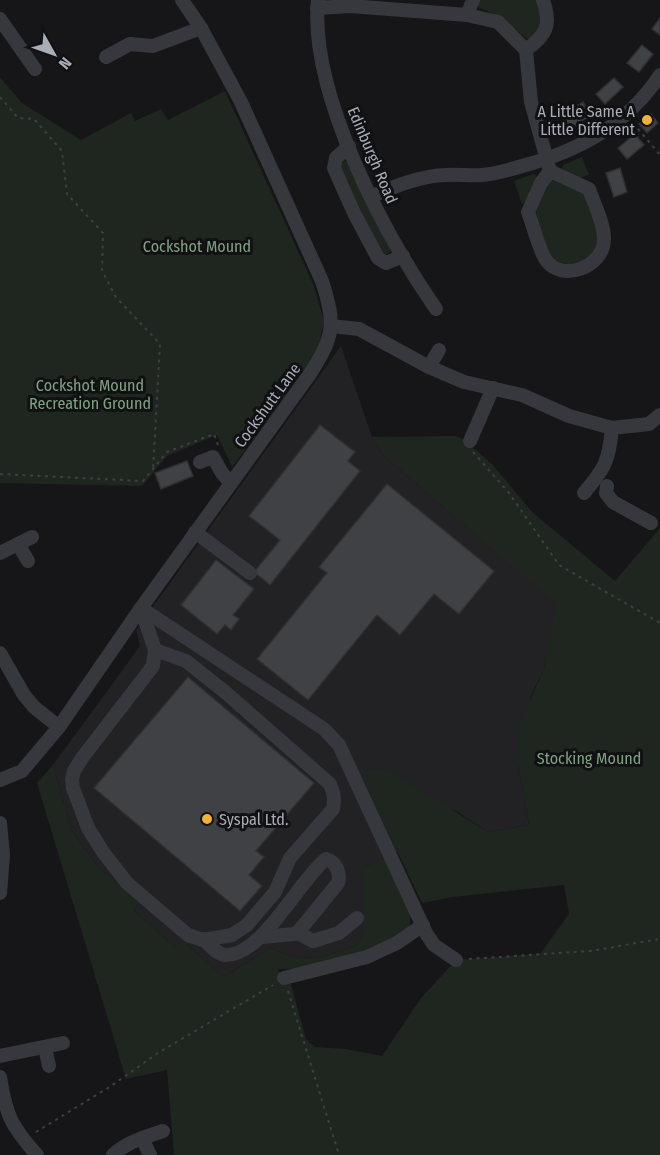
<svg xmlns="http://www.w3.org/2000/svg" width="660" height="1155" font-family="'Fira Sans Condensed',sans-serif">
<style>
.built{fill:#222225}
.green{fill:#1e261f}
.building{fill:#404145;stroke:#303034;stroke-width:1.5}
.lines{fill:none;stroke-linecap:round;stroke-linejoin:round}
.path{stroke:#3d3f44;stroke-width:2;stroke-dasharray:3 4.5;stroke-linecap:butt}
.minor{stroke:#37383d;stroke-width:14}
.poi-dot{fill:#f2b134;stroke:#111113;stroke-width:2}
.labels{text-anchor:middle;stroke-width:6;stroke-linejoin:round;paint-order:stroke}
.poi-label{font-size:16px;fill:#a8adb8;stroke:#111113;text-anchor:end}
.street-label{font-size:16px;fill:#a8adb8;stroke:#111113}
.park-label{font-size:16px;fill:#7fa381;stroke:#111113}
</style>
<rect width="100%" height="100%" fill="#161618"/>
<polygon class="built" points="341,346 372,437 382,454 558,605 544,669 531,696 518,763 529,825 488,832 458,812 360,771 398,852 364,868 364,935 355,946 319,958 293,957 270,948 224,977 182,940 175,947 134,911 139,903 98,867 72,831 53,765 140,646 136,630"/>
<g class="green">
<path d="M 479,0 L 536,0 C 547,16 540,28 530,41 L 500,17 L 478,7 Z"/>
<polygon points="0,77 22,103 81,140 131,113 135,121 161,109 168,120 225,91 314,286 324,321 317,356 232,467 217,435 167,456 142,486 0,483"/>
<polygon points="582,157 589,175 579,178 562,169 563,165"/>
<polygon points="344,160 350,165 390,247 390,253 385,254 379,249 341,171 340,164"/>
<polygon points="533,174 536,175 537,179 525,202 522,204 514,181"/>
<path d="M 550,179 L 584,194 C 588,205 600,228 598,239 C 595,262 562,275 549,252 C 542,241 540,224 536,211 Z"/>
<polygon points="455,436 463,439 493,465 532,512 615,581 660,528 660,1155 174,1155 167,1070 126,1079 37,783 53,765 72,831 98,867 140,903 134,911 175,947 182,940 224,977 270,948 293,957 319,958 355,946 364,935 364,868 387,856 410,910 410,925 403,935 366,953 298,969 278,969 284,978 290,981 306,1039 315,1047 346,1049 382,1056 421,998 456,960 540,954 569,914 564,885 453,897 422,903 359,771 385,768 488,832 529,825 518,763 518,727 544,669 557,605 382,454 372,437"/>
</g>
<g class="building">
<polygon points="660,18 660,35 652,29"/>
<polygon points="642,45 653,54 639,72 627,63"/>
<polygon points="614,78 623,87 605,104 596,94"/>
<polygon points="583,102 591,115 570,129 562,116"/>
<polygon points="651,114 658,123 647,133 639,124"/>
<polygon points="635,134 644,145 627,159 618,148"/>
<polygon points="620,168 627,192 614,197 606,173"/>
<polygon points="320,425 355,452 348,461 360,471 270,585 254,572 280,540 249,516"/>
<polygon points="187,461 193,476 161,489 155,473"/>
<polygon points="387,484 494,571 459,614 434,594 400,635 377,615 308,700 257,659 327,573 319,567"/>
<polygon points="216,560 254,589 233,615 239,619 231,630 225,625 217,634 181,605"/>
<polygon points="188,677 314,783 256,851 264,857 249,875 262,886 240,911 94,788"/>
</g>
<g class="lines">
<g class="path">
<polyline points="0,97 18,118 34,119 62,151 67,194 103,233 102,270 115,296 160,344 153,470"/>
<polyline points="633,123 660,155"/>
<polyline points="473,452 509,493 559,565 660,623"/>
<polyline points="0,474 143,481 167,452 214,434 218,445"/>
<polyline points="469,959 590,951 660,939"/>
<polyline points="288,991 339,1155"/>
<polyline points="36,1132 111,1086 158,1053 273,985"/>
</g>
<g class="minor">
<path d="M 318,0 C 309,93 384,234 436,309"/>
<path d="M 317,8 L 350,6 L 467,15 L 498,22 L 526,50 L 531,102 L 550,171 L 589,189 C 594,204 604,223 604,238 C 605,267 562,283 546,260 C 539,251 533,224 528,212 L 541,183 L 550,171"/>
<polyline points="467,15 473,0"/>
<polyline points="0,19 35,69"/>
<path d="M 526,50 C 546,35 552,26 543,0"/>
<polyline points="106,57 130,44 153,46 201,28"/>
<polyline points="349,146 336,158 334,168 354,213 378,258 386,263 403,256"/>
<path d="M 371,197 C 394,186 419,176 445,175 C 457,174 470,176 482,175 C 495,174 509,170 522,166 C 579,151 627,125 660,75"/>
<polyline points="331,326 359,329 429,367 464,382 522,395 569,416 612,428 649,424 660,415"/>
<polyline points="429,367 439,350"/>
<polyline points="470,441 493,388"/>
<polyline points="200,462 213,457 222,473 231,483"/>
<polyline points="607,486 606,493 613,502 651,523"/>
<path d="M 584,493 C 605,468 609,461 612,428"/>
<polyline points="195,532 250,573"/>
<polyline points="18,544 28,561"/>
<polyline points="0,553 32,537"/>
<path d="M 141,608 L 155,650 L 153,666 L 82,758 L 74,771 L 72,779 L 73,788 L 88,828 L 103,852 L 127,883 L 188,935 L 203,940 L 232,935 L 247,925 L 275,892 L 290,858 L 333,809 C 335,799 334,794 330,784 L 225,692 L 186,661 L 155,650"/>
<polyline points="141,608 324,729 339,745 426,933 434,945 456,960"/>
<polyline points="0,653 24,695 34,707 59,727"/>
<path d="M 0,780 L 22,771 L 59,727 L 141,608 L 310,374 C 334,336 336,325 322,281 L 241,102 L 201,28 L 182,0"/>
<polyline points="0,823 3,855 0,893"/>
<polyline points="262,937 294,934 299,931"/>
<path d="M 203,939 C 210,945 217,955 226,955 C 263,955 299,880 326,859 C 336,862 341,873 338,883 L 299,931 L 300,934 L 313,941 L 339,933 L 357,918"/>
<polyline points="284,978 367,957 397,943 423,925"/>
<polyline points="45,1047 49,1066"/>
<polyline points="0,1056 63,1043"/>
<path d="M 0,1077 C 6,1115 11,1126 37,1155"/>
<polyline points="142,1138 150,1155"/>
<path d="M 113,1155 C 127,1142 145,1137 163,1131"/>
</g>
</g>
<g class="poi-dot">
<circle cx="647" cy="120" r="6"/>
<circle cx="207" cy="819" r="6"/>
</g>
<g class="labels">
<g class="poi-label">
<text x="635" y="117">A Little Same A<tspan x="635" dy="18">Little Different</tspan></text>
<text x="219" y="825" text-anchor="start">Syspal Ltd.</text>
</g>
<g class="street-label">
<text transform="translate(373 155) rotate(67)" y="6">Edinburgh Road</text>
<text transform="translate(267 405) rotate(-54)" y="6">Cockshutt Lane</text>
</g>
<g class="park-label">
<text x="197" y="252">Cockshot Mound</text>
<text x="90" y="391">Cockshot Mound<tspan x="90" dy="18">Recreation Ground</tspan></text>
<text x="589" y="764">Stocking Mound</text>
</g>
</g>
<g transform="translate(54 54) rotate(130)" stroke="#111113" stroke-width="4.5" paint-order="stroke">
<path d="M0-4.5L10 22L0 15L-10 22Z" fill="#a8adb8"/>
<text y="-9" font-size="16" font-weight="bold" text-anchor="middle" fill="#a8adb8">N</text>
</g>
</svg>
